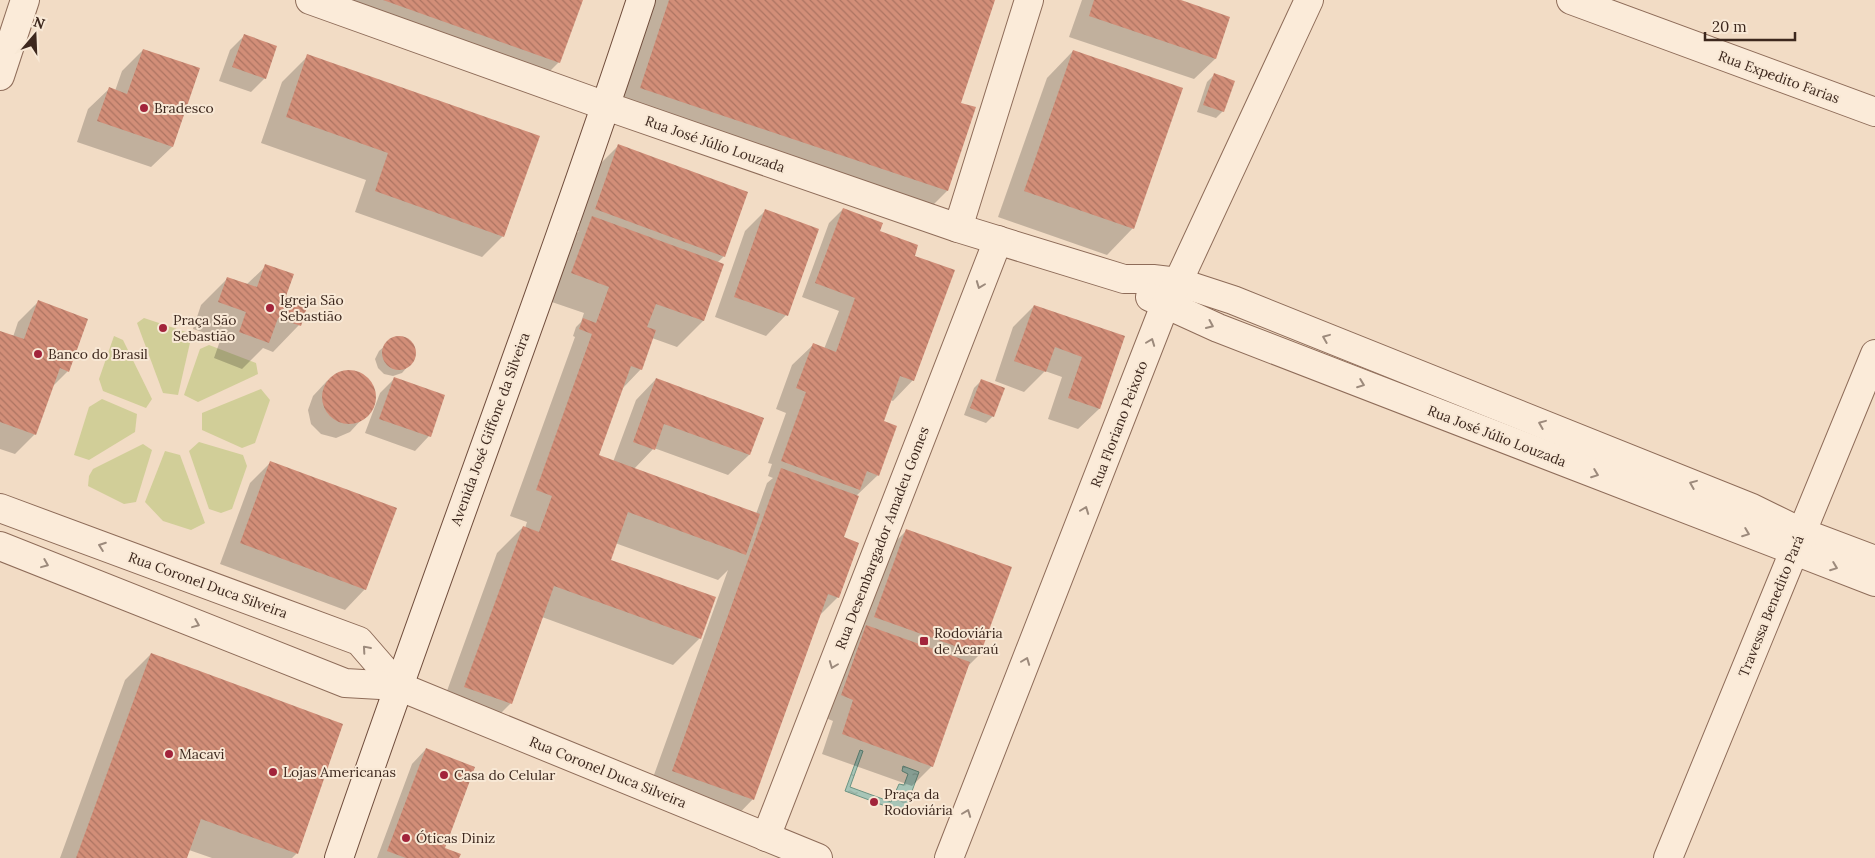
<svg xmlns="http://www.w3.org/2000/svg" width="1875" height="858" font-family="Lora,serif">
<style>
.green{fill:#d1ce98}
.water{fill:url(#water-ripples);stroke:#6c9483}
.shadow{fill:#0003}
.building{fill:url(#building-back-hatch)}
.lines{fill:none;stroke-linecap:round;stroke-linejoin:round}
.street-casing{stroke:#8e6c59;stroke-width:30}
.secondary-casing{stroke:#704d3c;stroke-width:30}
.street{stroke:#fbebd9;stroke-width:28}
.secondary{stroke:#fbebd9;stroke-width:28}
.oneway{stroke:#9c8a7c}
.poi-dot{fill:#a2243b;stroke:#f8e8d5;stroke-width:2}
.labels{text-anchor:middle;stroke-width:4;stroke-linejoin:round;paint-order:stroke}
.street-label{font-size:14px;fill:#3d281e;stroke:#f8e8d5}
.poi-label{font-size:14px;fill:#3d281e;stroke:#f8e8d5;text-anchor:start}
</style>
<defs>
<pattern id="water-ripples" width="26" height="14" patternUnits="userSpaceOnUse" patternTransform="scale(1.25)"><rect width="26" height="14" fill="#a7c5b7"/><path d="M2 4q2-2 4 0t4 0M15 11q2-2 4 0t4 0" fill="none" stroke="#91a99d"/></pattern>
<pattern id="building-back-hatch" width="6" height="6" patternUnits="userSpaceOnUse" patternTransform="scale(1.25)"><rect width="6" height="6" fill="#d28e78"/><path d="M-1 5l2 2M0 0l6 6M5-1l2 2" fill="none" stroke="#ac7462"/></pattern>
</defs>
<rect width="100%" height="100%" fill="#f2dcc5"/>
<g class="green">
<polygon points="144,318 192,334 178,395 163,393 137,323"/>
<polygon points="114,336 123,340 152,399 146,408 103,391 99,379"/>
<polygon points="209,345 256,363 258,374 198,402 184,395 200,349"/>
<polygon points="261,389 270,400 255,443 242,448 202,430 202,413"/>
<polygon points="102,399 137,414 135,432 89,460 74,455 89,407"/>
<polygon points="199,442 243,455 247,466 232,509 221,513 209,509 189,451"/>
<polygon points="143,444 152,450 136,502 124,504 88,486 89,476 93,469"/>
<polygon points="165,451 180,455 205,523 191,530 163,521 145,502"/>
</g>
<polygon class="water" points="860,750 863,751 850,787 891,802 899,784 904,785 908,774 902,771 903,766 919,772 904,813 845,791"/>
<g class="shadow">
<polygon points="308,0 581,0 559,62 533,88"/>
<polygon points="653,0 994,0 959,103 947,191 921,217 614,114"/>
<polygon points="1082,0 1177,0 1229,18 1215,59 1194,79 1069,37"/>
<polygon points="244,36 265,78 251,92 219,81 230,50"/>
<polygon points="143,50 199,69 172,147 151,167 77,142 88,109 109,89 115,91 122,71"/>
<polygon points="1073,51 1133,228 1107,255 998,217 1047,78"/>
<polygon points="308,56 503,236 482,257 355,212 366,180 261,143 282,82"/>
<polygon points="1214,75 1223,111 1216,118 1197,112 1207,82"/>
<polygon points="618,146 724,256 717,263 723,265 703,321 677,347 652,338 641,369 622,389 597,456 613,462 636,400 656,379 762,418 749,455 728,475 654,448 634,469 756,514 767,483 773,478 768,476 772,464 768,463 786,413 776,409 792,365 813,345 824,349 839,311 802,297 829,223 843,209 877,236 913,256 913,380 893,401 890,400 882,421 878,475 856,496 843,537 838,597 819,616 753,799 727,826 646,797 728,570 718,580 615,543 609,560 700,638 673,665 542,617 511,703 485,729 439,713 497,553 523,527 525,528 527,522 510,516 575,337 573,336 576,327 581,322 584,313 546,300 566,244 579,231 575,230 598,166"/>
<polygon points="765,211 786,315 766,336 715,317 745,231"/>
<polygon points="266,266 299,325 273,352 263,348 242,369 214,358 221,338 193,329 201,305 227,279 246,285"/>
<polygon points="38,302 68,371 52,387 35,434 15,454 0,449 0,332 13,337 18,322"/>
<polygon points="1034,306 1123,337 1099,409 1078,429 1048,419 1062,377 1045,371 1024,392 995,381 1013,327"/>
<polygon points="403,337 411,341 415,349 415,358 402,373 393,376 384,374 378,368 375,359 379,351 394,338"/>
<polygon points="354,371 367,378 374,391 374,406 350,432 336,438 321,434 311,424 308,410 313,396 327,381 340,372"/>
<polygon points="394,379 444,396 429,436 415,451 365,433 380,393"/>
<polygon points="981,381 993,416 986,423 964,415 974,388"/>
<polygon points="271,462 365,589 345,610 220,564 250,483"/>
<polygon points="907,530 979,655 968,666 932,766 912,786 822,754 833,721 821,716 886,551"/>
<polygon points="151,654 297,853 292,858 212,858 189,850 186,858 60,858 125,680"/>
<polygon points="426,749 443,848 458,858 377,858 412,764"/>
</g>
<g class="building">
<polygon points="383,0 583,0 560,63"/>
<polygon points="669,0 995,0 961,103 976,107 948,191 640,88"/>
<polygon points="1094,0 1181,0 1230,17 1216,59 1089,16"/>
<polygon points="244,34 277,46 266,79 232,67"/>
<polygon points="143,49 200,68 173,147 97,121 109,87 127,94"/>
<polygon points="1073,50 1183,88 1134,229 1024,191"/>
<polygon points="307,54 540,136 504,237 375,191 388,153 286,117"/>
<polygon points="1214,73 1235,81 1224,112 1203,105"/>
<polygon points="618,144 748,192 725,257 595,209"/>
<polygon points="843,208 883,223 880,231 918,245 915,256 955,270 914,381 900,376 884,421 897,426 879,476 867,471 860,490 781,461 806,392 796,388 813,343 836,352 855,298 815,283"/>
<polygon points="765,209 819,229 788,316 734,297"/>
<polygon points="592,216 724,264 704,321 656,304 647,327 656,330 642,370 631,366 599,455 760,514 746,555 628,512 611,560 716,597 701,639 554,586 512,704 464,687 523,526 539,532 552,496 536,490 592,334 579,329 583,318 596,323 609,287 571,273"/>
<polygon points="265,264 294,274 286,296 308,304 301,326 278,318 269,343 239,332 246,312 218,302 227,277 257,287"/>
<polygon points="38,300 88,319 69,372 60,368 36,435 0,422 0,331 24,339"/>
<polygon points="1034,305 1125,336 1100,409 1068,398 1082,357 1055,347 1046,372 1014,361"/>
<circle cx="399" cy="353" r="17"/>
<circle cx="349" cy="397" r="27"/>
<polygon points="394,377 445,395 431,437 379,419"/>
<polygon points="656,378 764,418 750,455 664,424 655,450 633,442"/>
<polygon points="981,379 1005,388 994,417 970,408"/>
<polygon points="270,461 397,508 366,590 240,543"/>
<polygon points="781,468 859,496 844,537 859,543 839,598 828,594 754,800 672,771"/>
<polygon points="906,529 1012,567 980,655 874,617"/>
<polygon points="866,625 970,662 933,767 842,734 853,700 841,695"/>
<polygon points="151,653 343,724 298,854 201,819 187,858 76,858"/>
<polygon points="426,748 475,767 445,848 461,854 459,858 406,858 387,851"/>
</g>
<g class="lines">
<defs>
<g id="street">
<polyline points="310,0 606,106 958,228 1124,279 1153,279 1178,282 1233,300 1752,508 1801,532 1875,560"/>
<polyline points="1571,0 1875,112"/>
<polyline points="0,76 25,0"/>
<polyline points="958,228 1029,0"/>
<polyline points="1150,297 1218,328 1875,582"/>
<polyline points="0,508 359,641 398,686"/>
<polyline points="0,546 345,683 398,686 818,858"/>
<polyline points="766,837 998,240"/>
<polyline points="949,858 1165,305 1178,282 1309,0"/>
<polyline points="1668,858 1875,354"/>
</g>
<path id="secondary" d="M 339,858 C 437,571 546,288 641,0"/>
</defs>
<use href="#street" class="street-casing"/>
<use href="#secondary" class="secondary-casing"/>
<use href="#street" class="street"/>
<use href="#secondary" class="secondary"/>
</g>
<defs><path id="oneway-chevron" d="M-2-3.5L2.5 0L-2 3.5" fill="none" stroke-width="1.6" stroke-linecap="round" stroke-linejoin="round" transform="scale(1.25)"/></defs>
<g class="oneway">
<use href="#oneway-chevron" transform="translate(980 285) rotate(111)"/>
<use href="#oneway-chevron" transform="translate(1210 325) rotate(24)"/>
<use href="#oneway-chevron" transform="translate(1326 338) rotate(-158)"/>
<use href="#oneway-chevron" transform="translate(1151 342) rotate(-69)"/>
<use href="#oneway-chevron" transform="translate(1361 384) rotate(21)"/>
<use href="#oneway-chevron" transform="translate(1542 424) rotate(-158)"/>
<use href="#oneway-chevron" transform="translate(1595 474) rotate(21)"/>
<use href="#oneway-chevron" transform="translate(1693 484) rotate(-158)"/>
<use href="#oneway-chevron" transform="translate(1085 510) rotate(-69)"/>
<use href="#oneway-chevron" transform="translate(1746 533) rotate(21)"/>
<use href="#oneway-chevron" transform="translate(102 546) rotate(-160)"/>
<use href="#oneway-chevron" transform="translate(45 564) rotate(22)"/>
<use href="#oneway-chevron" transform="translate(1834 567) rotate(21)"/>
<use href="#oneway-chevron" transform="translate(196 624) rotate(22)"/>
<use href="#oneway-chevron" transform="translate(366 649) rotate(-131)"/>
<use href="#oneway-chevron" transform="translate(1026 661) rotate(-69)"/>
<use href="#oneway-chevron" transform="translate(833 665) rotate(111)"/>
<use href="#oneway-chevron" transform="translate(967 813) rotate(-69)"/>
</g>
<g class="poi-dot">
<circle cx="144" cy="108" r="5"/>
<circle cx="270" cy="308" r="5"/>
<circle cx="163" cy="328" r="5"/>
<circle cx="38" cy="354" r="5"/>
<rect x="919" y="636" width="10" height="10" rx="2.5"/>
<circle cx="169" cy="754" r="5"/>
<circle cx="273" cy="772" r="5"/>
<circle cx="444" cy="775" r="5"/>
<circle cx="874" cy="802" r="5"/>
<circle cx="406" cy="838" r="5"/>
</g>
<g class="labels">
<g class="street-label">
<text transform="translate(1779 77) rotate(20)" y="5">Rua Expedito Farias</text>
<text transform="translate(715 144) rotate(19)" y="5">Rua José Júlio Louzada</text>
<text transform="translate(1119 424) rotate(-69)" y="5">Rua Floriano Peixoto</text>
<text transform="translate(490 429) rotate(-70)" y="5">Avenida José Giffone da Silveira</text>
<text transform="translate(1497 436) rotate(21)" y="5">Rua José Júlio Louzada</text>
<text transform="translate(882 538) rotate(-69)" y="5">Rua Desembargador Amadeu Gomes</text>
<text transform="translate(208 585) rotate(20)" y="5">Rua Coronel Duca Silveira</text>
<text transform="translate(1771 606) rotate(-68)" y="5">Travessa Benedito Pará</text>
<text transform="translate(608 772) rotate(22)" y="5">Rua Coronel Duca Silveira</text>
</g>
<g class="poi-label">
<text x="154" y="113">Bradesco</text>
<text x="280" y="305">Igreja São<tspan x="280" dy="16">Sebastião</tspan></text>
<text x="173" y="325">Praça São<tspan x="173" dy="16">Sebastião</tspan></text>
<text x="48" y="359">Banco do Brasil</text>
<text x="934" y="638">Rodoviária<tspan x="934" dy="16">de Acaraú</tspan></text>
<text x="179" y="759">Macavi</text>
<text x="283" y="777">Lojas Americanas</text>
<text x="454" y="780">Casa do Celular</text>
<text x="884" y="799">Praça da<tspan x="884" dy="16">Rodoviária</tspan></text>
<text x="416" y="843">Óticas Diniz</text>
</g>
</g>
<g transform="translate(35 35) rotate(19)" stroke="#f8e8d5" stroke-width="4" paint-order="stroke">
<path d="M0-4L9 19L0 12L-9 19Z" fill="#3d281e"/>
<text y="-8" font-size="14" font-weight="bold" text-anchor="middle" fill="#3d281e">N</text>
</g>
<path d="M1705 32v8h90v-8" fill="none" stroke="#3d281e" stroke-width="2.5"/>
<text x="1712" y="32" font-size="15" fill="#3d281e" stroke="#f8e8d5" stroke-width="4" paint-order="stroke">20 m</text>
</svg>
